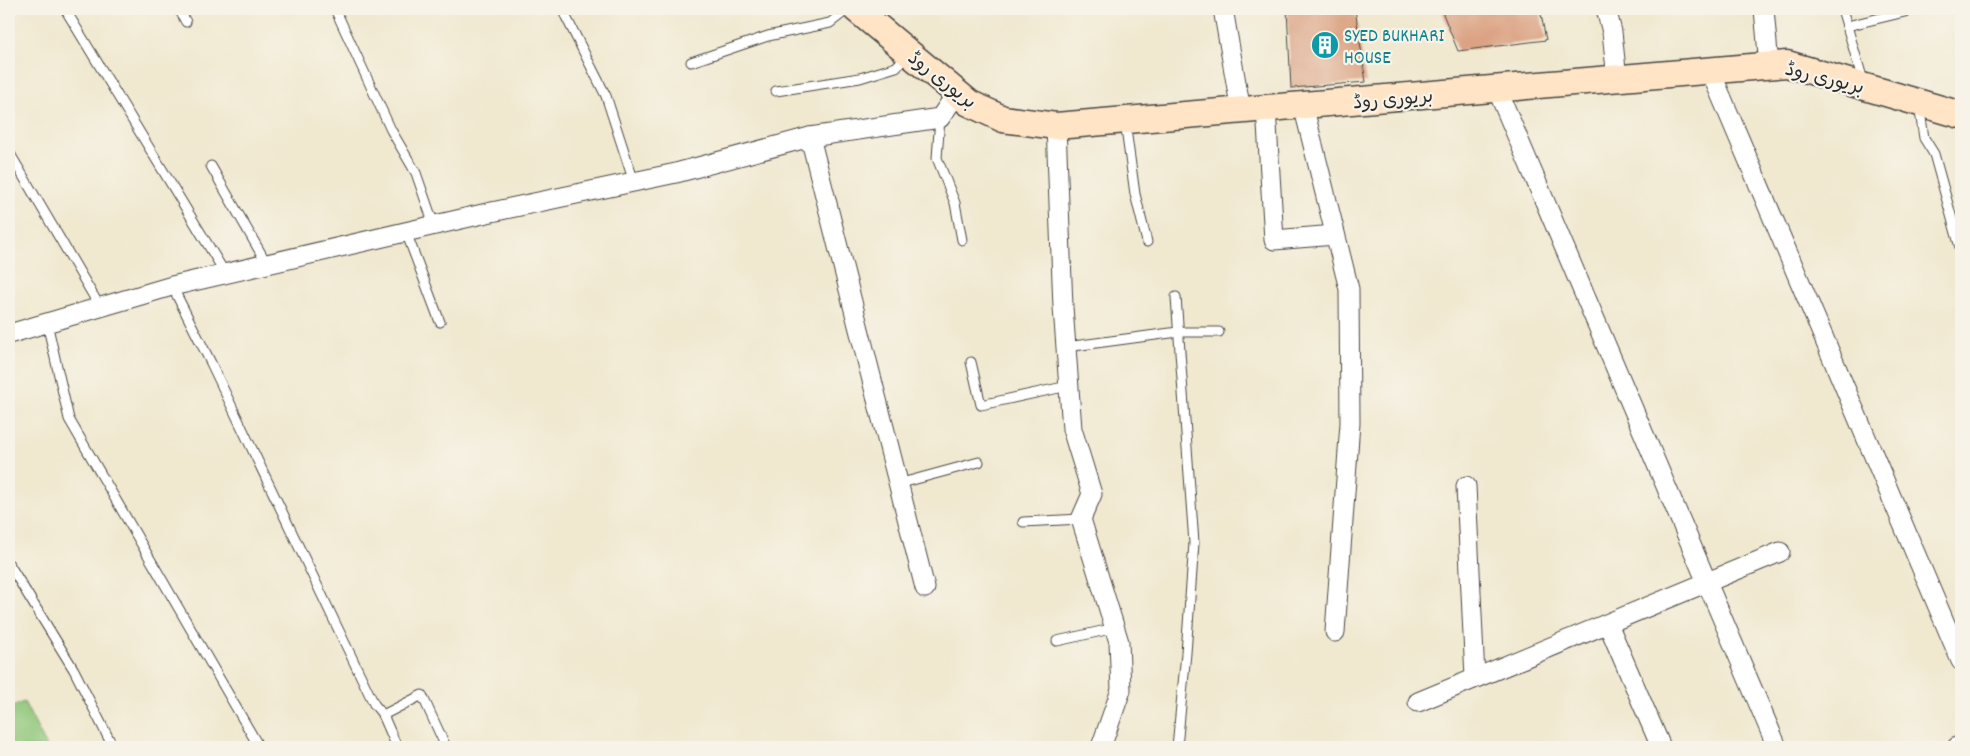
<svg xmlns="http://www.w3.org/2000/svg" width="1970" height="756" font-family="Dekko,'Playpen Sans Arabic',sans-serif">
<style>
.green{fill:#8fc679;stroke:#5d7852}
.building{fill:#dba383}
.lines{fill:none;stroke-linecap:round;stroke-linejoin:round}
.lane-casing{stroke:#494744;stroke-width:11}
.street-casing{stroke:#494744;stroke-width:21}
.secondary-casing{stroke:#494744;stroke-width:29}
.lane{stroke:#fff;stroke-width:9}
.street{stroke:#fff;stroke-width:19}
.secondary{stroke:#ffe4c6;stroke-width:26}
.labels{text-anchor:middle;stroke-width:4.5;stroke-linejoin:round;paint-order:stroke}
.culture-label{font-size:19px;fill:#0d838f;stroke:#f7f3e8;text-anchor:start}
.street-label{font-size:19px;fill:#2b2b2b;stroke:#f7f3e8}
</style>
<rect width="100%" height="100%" fill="#f7f3e8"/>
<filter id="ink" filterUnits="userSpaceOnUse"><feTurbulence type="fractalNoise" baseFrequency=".02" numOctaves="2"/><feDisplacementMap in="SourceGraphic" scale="10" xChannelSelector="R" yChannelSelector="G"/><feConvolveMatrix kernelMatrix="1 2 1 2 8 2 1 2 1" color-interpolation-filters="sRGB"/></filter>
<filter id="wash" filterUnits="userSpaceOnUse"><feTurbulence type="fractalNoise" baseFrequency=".0096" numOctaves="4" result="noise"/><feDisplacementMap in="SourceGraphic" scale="20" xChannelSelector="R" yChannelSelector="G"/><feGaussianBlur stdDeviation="1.12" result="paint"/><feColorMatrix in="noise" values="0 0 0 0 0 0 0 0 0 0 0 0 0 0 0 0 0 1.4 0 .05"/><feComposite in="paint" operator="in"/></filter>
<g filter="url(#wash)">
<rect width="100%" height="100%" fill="#f0e8cf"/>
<polygon class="green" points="24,702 47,747 9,747 9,704 11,707"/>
<g id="blocks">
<g class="building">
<polygon points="1287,9 1355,9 1366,82 1291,88"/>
<polygon points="1441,9 1540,9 1546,40 1458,51"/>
</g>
</g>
</g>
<g filter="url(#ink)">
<use href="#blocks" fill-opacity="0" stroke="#494744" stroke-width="1"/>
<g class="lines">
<defs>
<g id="lane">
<polyline points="65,9 225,273"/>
<polyline points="179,9 186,22"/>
<polyline points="335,9 391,130 416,173 434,225"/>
<polyline points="562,9 606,96 634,182"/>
<polyline points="1842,9 1864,84"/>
<polyline points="1847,26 1917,9"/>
<polyline points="691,62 768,36 830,23 848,9"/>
<polyline points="776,91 860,78 896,67 908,55"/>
<polyline points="1919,105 1924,138 1934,154 1961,251"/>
<polyline points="940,118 937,158 955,203 962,240"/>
<polyline points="1125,122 1135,194 1147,242"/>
<polyline points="9,152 100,307"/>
<polyline points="211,166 267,264"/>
<polyline points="406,232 440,322"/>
<polyline points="172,286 211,363 374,704 383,715 397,747"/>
<polyline points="1176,297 1194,543 1186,653 1177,747"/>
<polyline points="47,323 69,419 259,747"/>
<polyline points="1066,347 1178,332 1219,332"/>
<polyline points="971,362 981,405 1068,386"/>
<polyline points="898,484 979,462"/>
<polyline points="1023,522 1081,519"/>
<polyline points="9,564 74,670 113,747"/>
<polyline points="1057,641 1115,628"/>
<polyline points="383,715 422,695 446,747"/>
</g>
<g id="street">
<polyline points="1223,9 1241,111"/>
<polyline points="1606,9 1612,32 1617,79"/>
<polyline points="1764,9 1769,66"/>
<polyline points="1710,70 1961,661"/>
<polyline points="1497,89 1777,747"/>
<polyline points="1303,105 1349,289 1350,423 1335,632"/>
<polyline points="1266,108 1274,240 1335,235"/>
<polyline points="1056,126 1063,307 1072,429 1092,494 1081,519 1119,642 1121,690 1101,747"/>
<polyline points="810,137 925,588"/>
<polyline points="9,334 172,286 487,213 676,173 810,137 940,118 957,93"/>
<polyline points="1466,486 1475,678"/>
<polyline points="1608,624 1661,747"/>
<polyline points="1418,702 1780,552"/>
<polyline points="1957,747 1961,745"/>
</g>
<polyline id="secondary" points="856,9 969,103 1003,119 1056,126 1787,64 1961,115"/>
</defs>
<use href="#lane" class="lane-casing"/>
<use href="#street" class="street-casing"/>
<use href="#secondary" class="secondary-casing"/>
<use href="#lane" class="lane"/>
<use href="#street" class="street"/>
<use href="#secondary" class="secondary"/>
</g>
</g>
<defs>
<symbol id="building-disc" viewBox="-11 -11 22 22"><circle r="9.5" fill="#0f9aa8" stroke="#f7f3e8"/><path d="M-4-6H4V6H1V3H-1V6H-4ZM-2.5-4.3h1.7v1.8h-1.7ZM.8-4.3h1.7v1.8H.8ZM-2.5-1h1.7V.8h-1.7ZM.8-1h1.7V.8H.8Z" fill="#fff"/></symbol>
</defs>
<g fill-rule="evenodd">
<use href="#building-disc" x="1309" y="29" width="32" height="32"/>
</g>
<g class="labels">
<g class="culture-label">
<text x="1344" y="41">SYED BUKHARI<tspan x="1344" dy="22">HOUSE</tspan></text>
</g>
<g class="street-label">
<text transform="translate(1825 77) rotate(14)" y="7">بریوری روڈ</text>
<text transform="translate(943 79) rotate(38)" y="7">بریوری روڈ</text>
<text transform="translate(1393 98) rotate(-5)" y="7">بریوری روڈ</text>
</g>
</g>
<rect width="1970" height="756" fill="none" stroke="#f7f3e8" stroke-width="30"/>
</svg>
